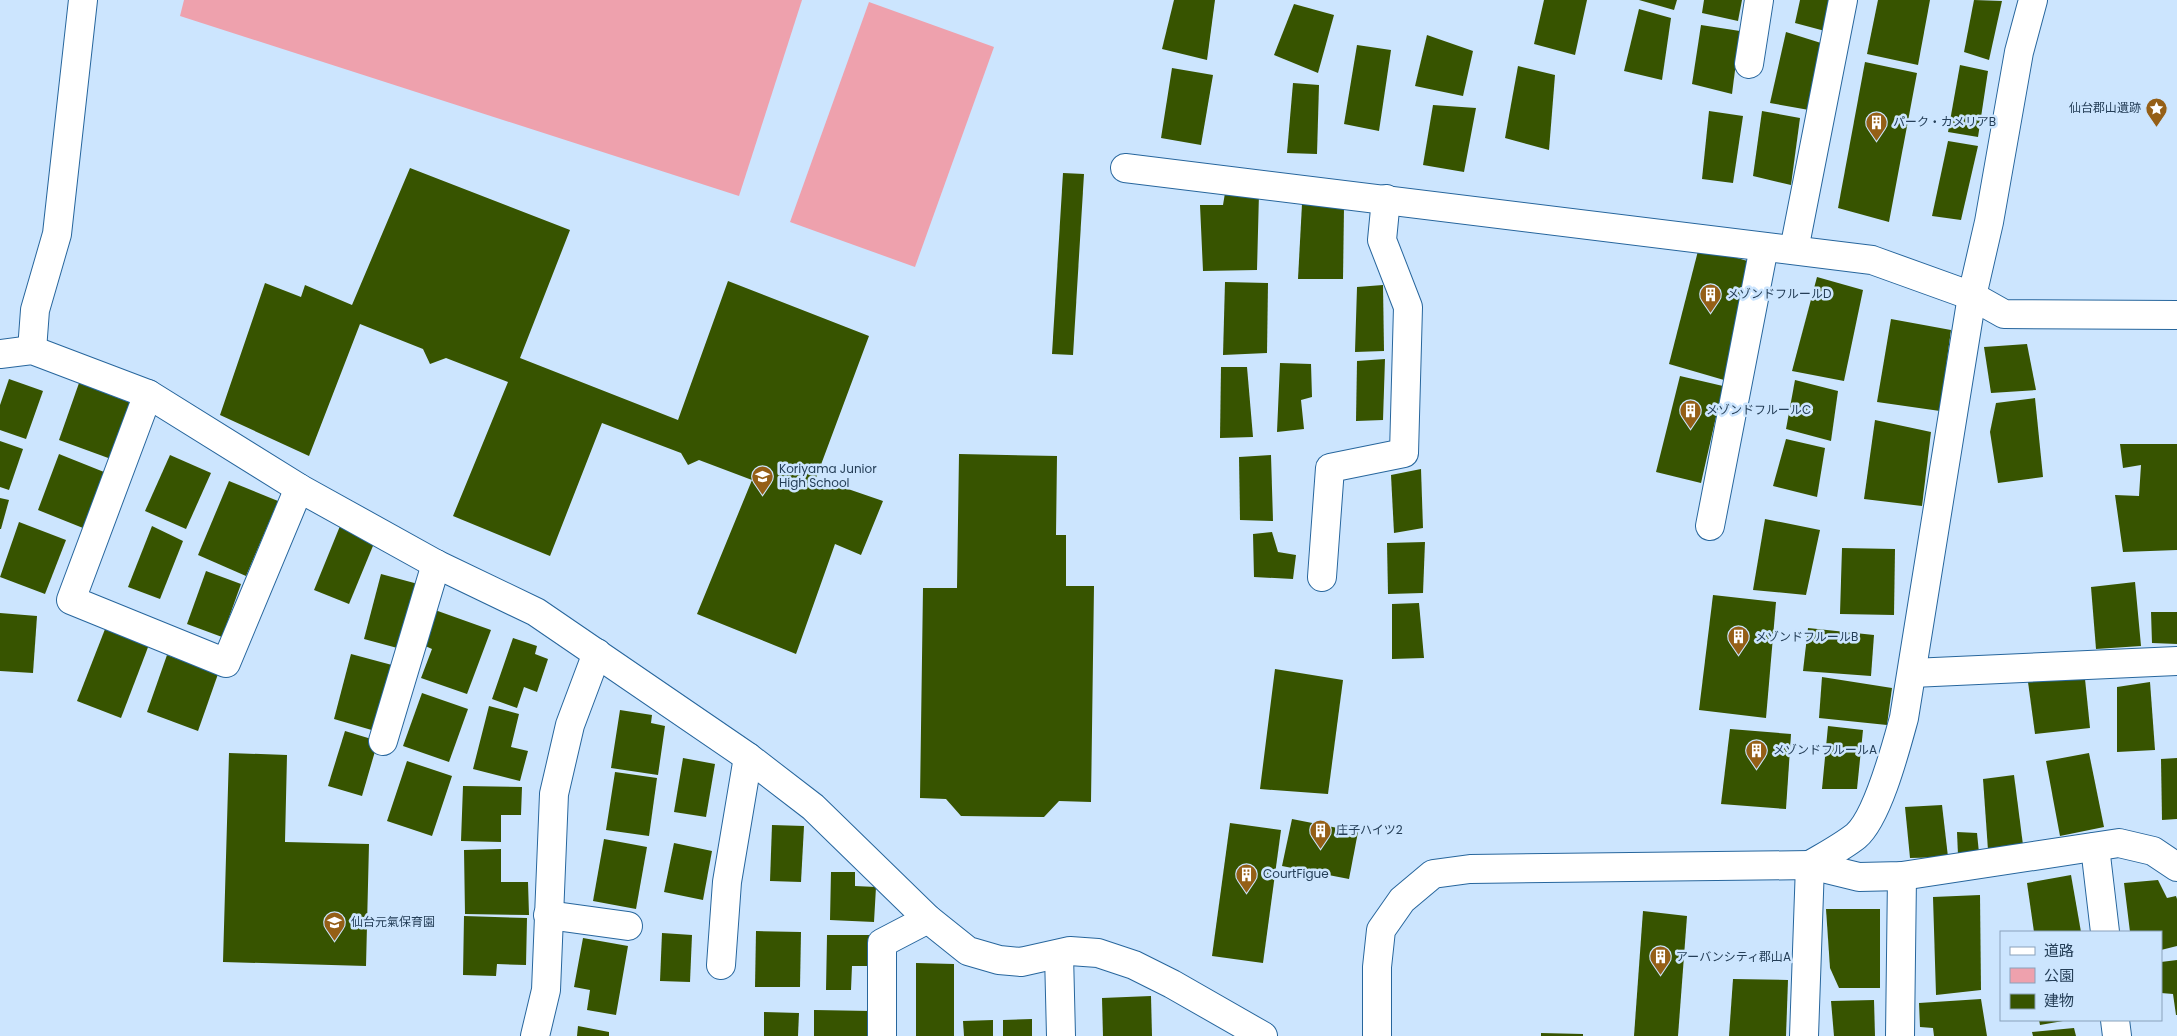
<svg xmlns="http://www.w3.org/2000/svg" width="2177" height="1036" font-family="Poppins,'Noto Sans JP',sans-serif">
<style>
.green{fill:#eea1ad}
.building{fill:#375400}
.lines{fill:none;stroke-linecap:round;stroke-linejoin:round}
.minor-casing{stroke:#27669d;stroke-width:30}
.minor{stroke:#fff;stroke-width:28}
.labels{text-anchor:middle;stroke-width:5;stroke-linejoin:round;paint-order:stroke}
.poi-label{font-size:12px;fill:#243e57;stroke:#cce5fe;text-anchor:start}
</style>
<rect width="100%" height="100%" fill="#cce5fe"/>
<g class="green">
<polygon points="184,0 802,0 739,196 180,16"/>
<polygon points="869,2 994,47 915,267 790,222"/>
</g>
<g class="building">
<polygon points="1174,0 1215,0 1207,60 1162,49"/>
<polygon points="1544,0 1587,0 1575,55 1534,44"/>
<polygon points="1639,0 1677,0 1674,10"/>
<polygon points="1704,0 1742,0 1738,21 1702,13"/>
<polygon points="1800,0 1832,0 1825,31 1795,23"/>
<polygon points="1878,0 1930,0 1918,65 1867,54"/>
<polygon points="1974,0 2002,1 1989,60 1964,52"/>
<polygon points="1294,4 1334,15 1318,73 1274,55"/>
<polygon points="1639,9 1671,18 1662,80 1624,71"/>
<polygon points="1701,25 1740,31 1732,94 1692,84"/>
<polygon points="1786,32 1821,43 1809,110 1770,103"/>
<polygon points="1427,35 1473,51 1463,96 1415,86"/>
<polygon points="1357,45 1391,50 1379,131 1344,124"/>
<polygon points="1865,62 1917,73 1889,222 1838,208"/>
<polygon points="1960,65 1988,71 1978,137 1948,132"/>
<polygon points="1518,66 1555,75 1549,150 1505,138"/>
<polygon points="1172,68 1213,75 1201,145 1161,138"/>
<polygon points="1293,83 1319,85 1317,154 1287,153"/>
<polygon points="1433,105 1476,108 1464,172 1423,165"/>
<polygon points="1709,111 1743,116 1733,183 1702,179"/>
<polygon points="1762,111 1800,118 1791,185 1753,176"/>
<polygon points="1948,141 1978,146 1961,220 1932,216"/>
<polygon points="410,168 570,230 520,358 678,420 728,281 869,336 816,478 883,501 861,555 835,544 796,654 697,614 752,480 699,460 688,465 681,453 602,423 550,556 453,516 508,382 446,358 430,364 423,349 360,324 309,456 220,415 265,283 301,297 305,285 352,305"/>
<polygon points="1063,173 1084,174 1073,355 1052,354"/>
<polygon points="1226,187 1259,193 1257,270 1203,271 1200,205 1223,205"/>
<polygon points="1302,204 1344,207 1343,279 1298,279"/>
<polygon points="1699,247 1751,262 1724,380 1669,364"/>
<polygon points="1817,277 1863,290 1844,381 1792,371"/>
<polygon points="1225,282 1268,283 1267,353 1223,355"/>
<polygon points="1383,285 1384,351 1355,352 1357,287"/>
<polygon points="1891,319 1951,330 1940,411 1877,402"/>
<polygon points="2027,344 2036,390 1991,393 1984,347"/>
<polygon points="1385,359 1383,420 1356,421 1357,361"/>
<polygon points="1280,363 1311,364 1312,397 1301,400 1304,429 1277,432"/>
<polygon points="1221,367 1247,367 1253,437 1220,438"/>
<polygon points="1680,376 1723,386 1701,483 1656,472"/>
<polygon points="9,379 43,391 26,439 0,430 0,405"/>
<polygon points="1795,380 1838,391 1831,441 1786,429"/>
<polygon points="79,383 131,403 111,459 59,440"/>
<polygon points="2035,398 2043,477 1998,483 1990,432 1996,403"/>
<polygon points="1875,420 1931,432 1922,506 1864,499"/>
<polygon points="1786,439 1825,448 1817,497 1773,486"/>
<polygon points="0,441 23,449 9,490 0,487"/>
<polygon points="2120,444 2177,444 2177,550 2123,552 2115,495 2139,496 2141,465 2123,468"/>
<polygon points="59,454 104,472 83,528 38,510"/>
<polygon points="959,454 1057,456 1056,535 1066,535 1066,586 1094,586 1091,802 1059,801 1044,817 961,816 946,799 920,798 923,588 957,588"/>
<polygon points="170,455 211,473 186,529 145,511"/>
<polygon points="1271,455 1273,521 1240,520 1239,457"/>
<polygon points="1421,469 1423,528 1394,533 1391,475"/>
<polygon points="229,481 278,501 246,576 198,555"/>
<polygon points="0,498 9,500 1,529 0,529"/>
<polygon points="1765,519 1820,530 1806,595 1753,590"/>
<polygon points="19,522 66,540 45,594 0,577"/>
<polygon points="152,526 183,541 160,599 128,587"/>
<polygon points="340,526 375,541 349,604 314,590"/>
<polygon points="1272,532 1278,552 1296,555 1293,579 1254,577 1253,534"/>
<polygon points="1425,542 1423,593 1388,594 1387,543"/>
<polygon points="1842,548 1895,549 1894,615 1840,614"/>
<polygon points="206,571 241,584 222,637 187,624"/>
<polygon points="381,574 418,584 401,649 364,639"/>
<polygon points="2135,582 2141,646 2096,649 2091,587"/>
<polygon points="1713,595 1776,602 1766,718 1699,710"/>
<polygon points="1419,603 1424,658 1392,659 1392,604"/>
<polygon points="435,610 491,630 467,694 421,678 432,649 423,645"/>
<polygon points="2151,612 2177,612 2177,644 2152,643"/>
<polygon points="0,613 37,616 33,673 0,671"/>
<polygon points="107,624 150,642 121,718 77,701"/>
<polygon points="1808,628 1874,635 1871,676 1803,671"/>
<polygon points="513,638 537,646 535,654 548,659 537,692 524,687 517,708 492,699"/>
<polygon points="351,654 392,665 375,731 334,719"/>
<polygon points="167,655 218,674 198,731 147,712"/>
<polygon points="1275,669 1343,680 1328,794 1260,789"/>
<polygon points="1822,677 1892,688 1887,725 1819,718"/>
<polygon points="2085,679 2090,728 2035,734 2028,682"/>
<polygon points="2150,682 2155,750 2117,752 2117,687"/>
<polygon points="422,693 468,709 449,762 403,746"/>
<polygon points="489,706 519,714 511,747 528,751 520,781 473,769"/>
<polygon points="620,710 652,715 651,723 665,726 658,775 611,768"/>
<polygon points="1828,726 1863,730 1857,789 1822,789"/>
<polygon points="1730,729 1791,734 1786,809 1721,804"/>
<polygon points="345,731 378,741 362,796 328,786"/>
<polygon points="229,753 287,755 285,842 369,844 366,966 223,962"/>
<polygon points="2089,753 2104,827 2060,836 2046,761"/>
<polygon points="683,758 715,764 706,817 674,812"/>
<polygon points="2177,758 2177,819 2162,820 2161,759"/>
<polygon points="407,761 452,776 432,836 387,821"/>
<polygon points="615,772 657,778 649,836 606,830"/>
<polygon points="2014,775 2023,845 1988,850 1983,779"/>
<polygon points="463,786 522,787 521,815 501,815 501,842 461,841"/>
<polygon points="1942,805 1948,857 1910,858 1905,807"/>
<polygon points="1292,819 1358,832 1349,879 1282,866"/>
<polygon points="1230,823 1281,830 1263,963 1212,956"/>
<polygon points="772,825 804,826 801,882 770,881"/>
<polygon points="1957,832 1977,833 1979,853 1958,855"/>
<polygon points="604,839 647,847 636,909 593,901"/>
<polygon points="674,843 712,851 703,900 664,892"/>
<polygon points="501,849 501,882 528,882 529,915 465,914 464,850"/>
<polygon points="831,872 855,872 855,886 876,887 874,922 830,920"/>
<polygon points="2071,875 2081,932 2034,932 2027,883"/>
<polygon points="2158,880 2167,898 2176,896 2177,899 2177,946 2161,950 2161,932 2130,932 2124,883"/>
<polygon points="1980,895 1981,990 1936,995 1933,897"/>
<polygon points="1826,909 1880,909 1880,988 1839,988 1830,968"/>
<polygon points="1643,911 1687,916 1678,1036 1634,1036"/>
<polygon points="464,916 527,918 526,965 497,964 496,976 463,975"/>
<polygon points="756,931 801,932 800,987 755,987"/>
<polygon points="662,933 692,935 690,982 660,981"/>
<polygon points="827,935 871,935 871,966 852,966 851,990 826,990"/>
<polygon points="583,938 628,946 616,1015 587,1010 590,990 574,987"/>
<polygon points="2177,960 2177,1015 2176,1015 2173,994 2161,993 2161,962"/>
<polygon points="916,963 954,964 954,1036 916,1036"/>
<polygon points="1733,979 1788,980 1786,1036 1729,1036"/>
<polygon points="1151,996 1152,1036 1103,1036 1102,998"/>
<polygon points="1981,999 1987,1036 1934,1036 1933,1028 1920,1027 1919,1003"/>
<polygon points="1874,1000 1875,1036 1834,1036 1831,1001"/>
<polygon points="814,1010 871,1011 870,1036 814,1036"/>
<polygon points="764,1012 799,1013 798,1036 764,1036"/>
<polygon points="1032,1019 1032,1036 1003,1036 1003,1020"/>
<polygon points="993,1020 993,1036 964,1036 963,1021"/>
<polygon points="2039,1020 2063,1020 2063,1021 2040,1025"/>
<polygon points="578,1026 609,1032 609,1036 577,1036"/>
<polygon points="2074,1028 2076,1036 2033,1036 2032,1032"/>
<polygon points="1541,1033 1583,1034 1583,1036 1541,1036"/>
</g>
<g class="lines">
<defs>
<g id="minor">
<polyline points="1749,64 1759,0"/>
<polyline points="1125,168 1872,260 1972,296 2004,314 2177,315"/>
<polyline points="1794,250 1843,0"/>
<polyline points="32,350 35,310 57,234 83,0"/>
<polyline points="0,354 32,350 148,394 299,488 436,564 536,612 748,757 813,807 928,919 968,951 999,960 1021,962 1070,951 1098,953 1134,965 1172,984 1263,1036"/>
<polyline points="148,394 71,600 226,663 299,488"/>
<polyline points="1710,526 1764,247"/>
<polyline points="1322,577 1330,468 1404,453 1408,307 1382,240 1386,199"/>
<polyline points="1912,673 2177,661"/>
<polyline points="383,741 436,564"/>
<polyline points="2095,847 2105,932"/>
<path d="M 1810,865 C 1825,856 1842,847 1856,836 C 1878,817 1896,747 1904,718 L 1972,296 L 1989,222 L 2019,52 L 2033,0"/>
<polyline points="548,915 628,926"/>
<polyline points="1059,954 1061,1036"/>
<polyline points="721,965 727,882 748,757"/>
<polyline points="2115,1020 2117,1036"/>
<polyline points="535,1036 546,990 554,794 570,725 597,653"/>
<polyline points="882,1036 882,943 928,919"/>
<polyline points="1377,1036 1377,967 1381,930 1402,900 1433,874 1470,869 1810,865 1859,877 1902,876 2119,843 2153,851 2177,867"/>
<polyline points="1804,1036 1810,865"/>
<polyline points="1900,1036 1902,876"/>
</g>
</defs>
<use href="#minor" class="minor-casing"/>
<use href="#minor" class="minor"/>
</g>
<defs>
<symbol id="sight-pin" viewBox="-11 -11 22 30"><path d="M0 17L-7.5 6A9.5 9.5 0 1 1 7.5 6Z" fill="#955f16" stroke="#cce5fe"/><path d="M0-6L1.8-2.2L6-1.7L2.9 1.2L3.7 5.4L0 3.3L-3.7 5.4L-2.9 1.2L-6-1.7L-1.8-2.2Z" fill="#fff"/></symbol>
<symbol id="building-pin" viewBox="-11 -11 22 30"><path d="M0 17L-7.5 6A9.5 9.5 0 1 1 7.5 6Z" fill="#955f16" stroke="#cce5fe"/><path d="M-4-6H4V6H1V3H-1V6H-4ZM-2.5-4.3h1.7v1.8h-1.7ZM.8-4.3h1.7v1.8H.8ZM-2.5-1h1.7V.8h-1.7ZM.8-1h1.7V.8H.8Z" fill="#fff"/></symbol>
<symbol id="school-pin" viewBox="-11 -11 22 30"><path d="M0 17L-7.5 6A9.5 9.5 0 1 1 7.5 6Z" fill="#955f16" stroke="#cce5fe"/><path d="M0-5L7-2L0 1L-7-2ZM-4 1L0 2.5L4 1V4Q0 6-4 4Z" fill="#fff"/></symbol>
</defs>
<g fill-rule="evenodd">
<use href="#sight-pin" x="2144" y="96" width="25" height="34"/>
<use href="#building-pin" x="1864" y="110" width="25" height="34"/>
<use href="#building-pin" x="1698" y="282" width="25" height="34"/>
<use href="#building-pin" x="1678" y="398" width="25" height="34"/>
<use href="#school-pin" x="750" y="464" width="25" height="34"/>
<use href="#building-pin" x="1726" y="624" width="25" height="34"/>
<use href="#building-pin" x="1744" y="738" width="25" height="34"/>
<use href="#building-pin" x="1308" y="818" width="25" height="34"/>
<use href="#building-pin" x="1234" y="862" width="25" height="34"/>
<use href="#school-pin" x="322" y="910" width="25" height="34"/>
<use href="#building-pin" x="1648" y="944" width="25" height="34"/>
</g>
<g class="labels">
<g class="poi-label">
<text x="2141" y="112" text-anchor="end">仙台郡山遺跡</text>
<text x="1893" y="126">パーク・カメリアB</text>
<text x="1727" y="298">メゾンドフルールD</text>
<text x="1706" y="414">メゾンドフルールC</text>
<text x="779" y="473">Koriyama Junior<tspan x="779" dy="14">High School</tspan></text>
<text x="1755" y="641">メゾンドフルールB</text>
<text x="1773" y="754">メゾンドフルールA</text>
<text x="1336" y="834">庄子ハイツ2</text>
<text x="1263" y="878">CourtFigue</text>
<text x="351" y="926">仙台元氣保育園</text>
<text x="1676" y="961">アーバンシティ郡山A</text>
</g>
</g>
<rect x="2000" y="931" width="162" height="90" fill="#cce5fe" stroke="#89a2bb"/>
<rect x="2010" y="947" width="25" height="8" fill="#ffffff" stroke="#89a2bb"/>
<text x="2044" y="956" font-size="15" fill="#243e57">道路</text>
<rect x="2010" y="968" width="25" height="15" fill="#eea1ad" stroke="#89a2bb"/>
<text x="2044" y="981" font-size="15" fill="#243e57">公園</text>
<rect x="2010" y="994" width="25" height="15" fill="#375400" stroke="#89a2bb"/>
<text x="2044" y="1006" font-size="15" fill="#243e57">建物</text>
</svg>
